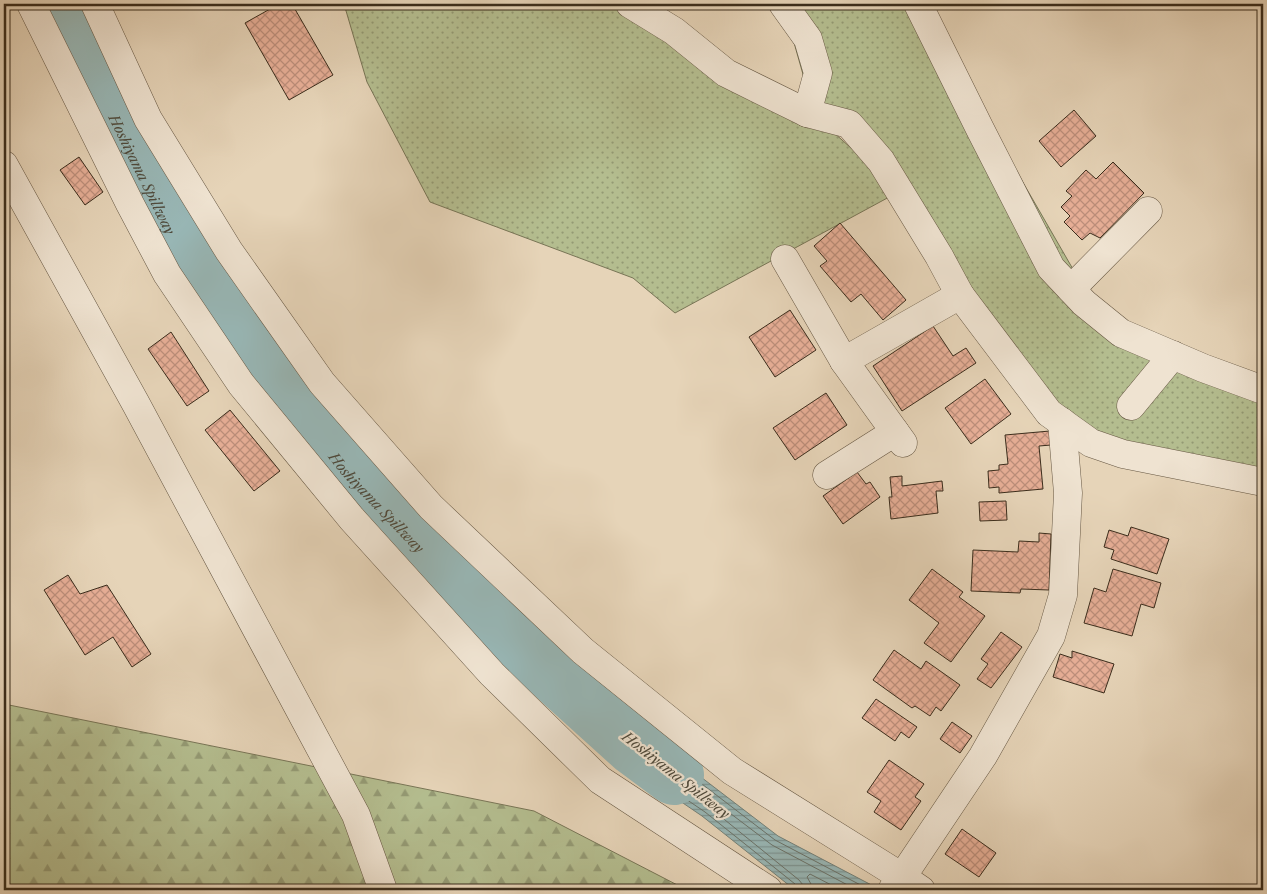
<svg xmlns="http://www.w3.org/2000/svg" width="1267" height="894" font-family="'Libre Caslon Text',serif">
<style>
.grass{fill:url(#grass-dots);stroke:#787556}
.forest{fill:url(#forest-firs);stroke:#787556}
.water{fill:url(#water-rules);stroke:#738078}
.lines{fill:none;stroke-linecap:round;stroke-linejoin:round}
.shore{stroke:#6a7269;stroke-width:1}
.river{stroke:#98b7b6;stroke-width:60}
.building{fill:url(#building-cross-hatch);stroke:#3b2d1c}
.minor-casing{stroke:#665743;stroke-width:29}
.minor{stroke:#efe3d1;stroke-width:28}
.labels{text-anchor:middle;stroke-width:4.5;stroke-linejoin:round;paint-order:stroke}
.water-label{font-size:14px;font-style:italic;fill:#4e493b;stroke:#efe3d1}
</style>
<defs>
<pattern id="grass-dots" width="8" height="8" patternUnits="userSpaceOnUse" patternTransform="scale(1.25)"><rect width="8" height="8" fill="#b4bd8f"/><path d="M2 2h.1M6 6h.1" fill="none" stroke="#949a74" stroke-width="1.8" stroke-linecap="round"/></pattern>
<pattern id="forest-firs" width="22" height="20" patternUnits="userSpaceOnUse" patternTransform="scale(1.25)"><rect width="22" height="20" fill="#b4bd8f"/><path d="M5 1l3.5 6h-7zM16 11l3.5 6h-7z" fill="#949a74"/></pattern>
<pattern id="water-rules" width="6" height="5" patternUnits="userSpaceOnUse" patternTransform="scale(1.25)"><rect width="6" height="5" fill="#98b7b6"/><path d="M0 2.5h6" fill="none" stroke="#7d9593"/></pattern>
<pattern id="building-cross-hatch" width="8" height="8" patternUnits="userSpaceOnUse" patternTransform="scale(1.25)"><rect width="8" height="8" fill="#e6ae96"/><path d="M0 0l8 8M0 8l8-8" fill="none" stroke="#bc8e7a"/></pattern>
</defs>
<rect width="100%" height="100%" fill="#e6d4b8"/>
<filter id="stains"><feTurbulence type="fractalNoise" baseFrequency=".004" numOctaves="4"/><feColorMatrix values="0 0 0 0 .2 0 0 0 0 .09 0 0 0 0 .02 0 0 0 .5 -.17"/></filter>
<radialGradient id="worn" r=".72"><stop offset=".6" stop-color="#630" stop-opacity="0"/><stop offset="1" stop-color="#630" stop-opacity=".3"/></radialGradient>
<polygon class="grass" points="344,4 630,4 832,131 861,157 810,99 783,4 920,4 1085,290 1143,342 1263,393 1263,482 1123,454 1049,413 891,196 675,313 633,278 430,202 367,82"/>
<polygon class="forest" points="4,704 534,811 687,890 4,890"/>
<polygon class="water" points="625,719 778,836 881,890 795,890 702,816 577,731"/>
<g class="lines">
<g class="shore">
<polyline points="797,890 795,884 705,812 593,736 593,732 625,725 775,840 870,890"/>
<polyline points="804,890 803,885 799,880 709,807 609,739 608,735 623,732 772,845 857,890"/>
<polyline points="811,890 811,884 807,877 810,874 841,890"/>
</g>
<path class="river" id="s1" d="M 58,4 L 170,232 L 255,357 L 346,472 L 440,570 L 635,746 L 674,775"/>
</g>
<g class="building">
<polygon points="279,4 292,4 333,75 289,100 245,23"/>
<polygon points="1074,110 1096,136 1061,167 1039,141"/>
<polygon points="79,157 103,192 85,205 60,170"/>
<polygon points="1113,162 1144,193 1100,238 1090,233 1082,240 1064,222 1070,216 1061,207 1072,196 1066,191 1086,170 1096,179"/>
<polygon points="840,223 906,300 883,320 861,294 851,302 820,266 827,261 814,246"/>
<polygon points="790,310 816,350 775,377 749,337"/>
<polygon points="933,326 953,356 966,348 976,363 902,411 873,366"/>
<polygon points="171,332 209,391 187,406 148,349"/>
<polygon points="985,379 1011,414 971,444 945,408"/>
<polygon points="826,393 847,425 795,460 773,428"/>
<polygon points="230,410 280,471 254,491 205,430"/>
<polygon points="1050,431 1051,445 1039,446 1043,489 999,493 999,487 989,488 988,471 999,470 999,465 1008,464 1005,435"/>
<polygon points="857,472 866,484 870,482 880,497 843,524 823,496"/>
<polygon points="902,476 902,486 942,481 943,491 936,491 938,513 891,519 889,497 892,497 890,477"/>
<polygon points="1006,501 1007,520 980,521 979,502"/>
<polygon points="1131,527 1169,539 1157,574 1111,559 1114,550 1104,547 1109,530 1128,536"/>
<polygon points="1039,533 1051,534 1049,590 1021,589 1020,593 971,591 973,550 1018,552 1019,541 1039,542"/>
<polygon points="932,569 963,592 959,597 985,616 951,662 924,643 939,623 909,600"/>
<polygon points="1113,569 1161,583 1154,608 1141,604 1132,636 1084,623 1094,588 1106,592"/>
<polygon points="68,575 80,594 107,585 151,654 132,667 113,637 85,655 44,590"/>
<polygon points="1001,632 1022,647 991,688 977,679 988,664 981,659"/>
<polygon points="894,650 921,669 926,661 960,685 941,711 936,707 930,716 915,706 912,708 873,680"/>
<polygon points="1072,651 1114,664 1104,693 1053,677 1060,654 1072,658"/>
<polygon points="876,699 917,727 909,738 901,732 895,741 862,718"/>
<polygon points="952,722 972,736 960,753 940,739"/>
<polygon points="889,760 924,784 915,797 921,801 901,830 874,812 881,801 867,792"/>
<polygon points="962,829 996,853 979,877 945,854"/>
</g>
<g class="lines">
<defs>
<g id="minor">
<polyline points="31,4 130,204 167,274 241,384 352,519 492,674 600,780 768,890"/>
<polyline points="95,4 148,119 229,251 322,383 431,507 583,651 732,771 902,877 921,890"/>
<polyline points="630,4 674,31 726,73 807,113 849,124 881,161 939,256 960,295 1049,413 1091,443 1123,454 1263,482"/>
<polyline points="783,4 808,39 818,73 807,113"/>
<polyline points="918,4 980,129 1051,268 1084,303 1121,333 1203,368 1263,390"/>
<polyline points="4,165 136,404 356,815 383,890"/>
<polyline points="785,259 844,361"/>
<polyline points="1071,289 1148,211"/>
<polyline points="1131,406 1173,355"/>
<polyline points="903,443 844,361 960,295"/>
<polyline points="827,475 895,432"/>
<polyline points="892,890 902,877 983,756 1051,636 1063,595 1068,493 1062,422"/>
</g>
</defs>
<use href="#minor" class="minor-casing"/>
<use href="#minor" class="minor"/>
</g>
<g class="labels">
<g class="water-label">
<text dy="5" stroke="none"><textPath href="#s1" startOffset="190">Hoshiyama Spillway</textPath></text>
<text dy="5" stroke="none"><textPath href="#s1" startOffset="595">Hoshiyama Spillway</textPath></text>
<text transform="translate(676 775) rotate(38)" y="5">Hoshiyama Spillway</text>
</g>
</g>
<rect width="1267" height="894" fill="none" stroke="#e6d4b8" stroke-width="20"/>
<rect x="5" y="5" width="1257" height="884" fill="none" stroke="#3b2d1c" stroke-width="2.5"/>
<rect x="10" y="10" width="1247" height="874" fill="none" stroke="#3b2d1c"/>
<rect width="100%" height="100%" filter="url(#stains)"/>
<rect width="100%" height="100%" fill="url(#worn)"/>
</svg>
